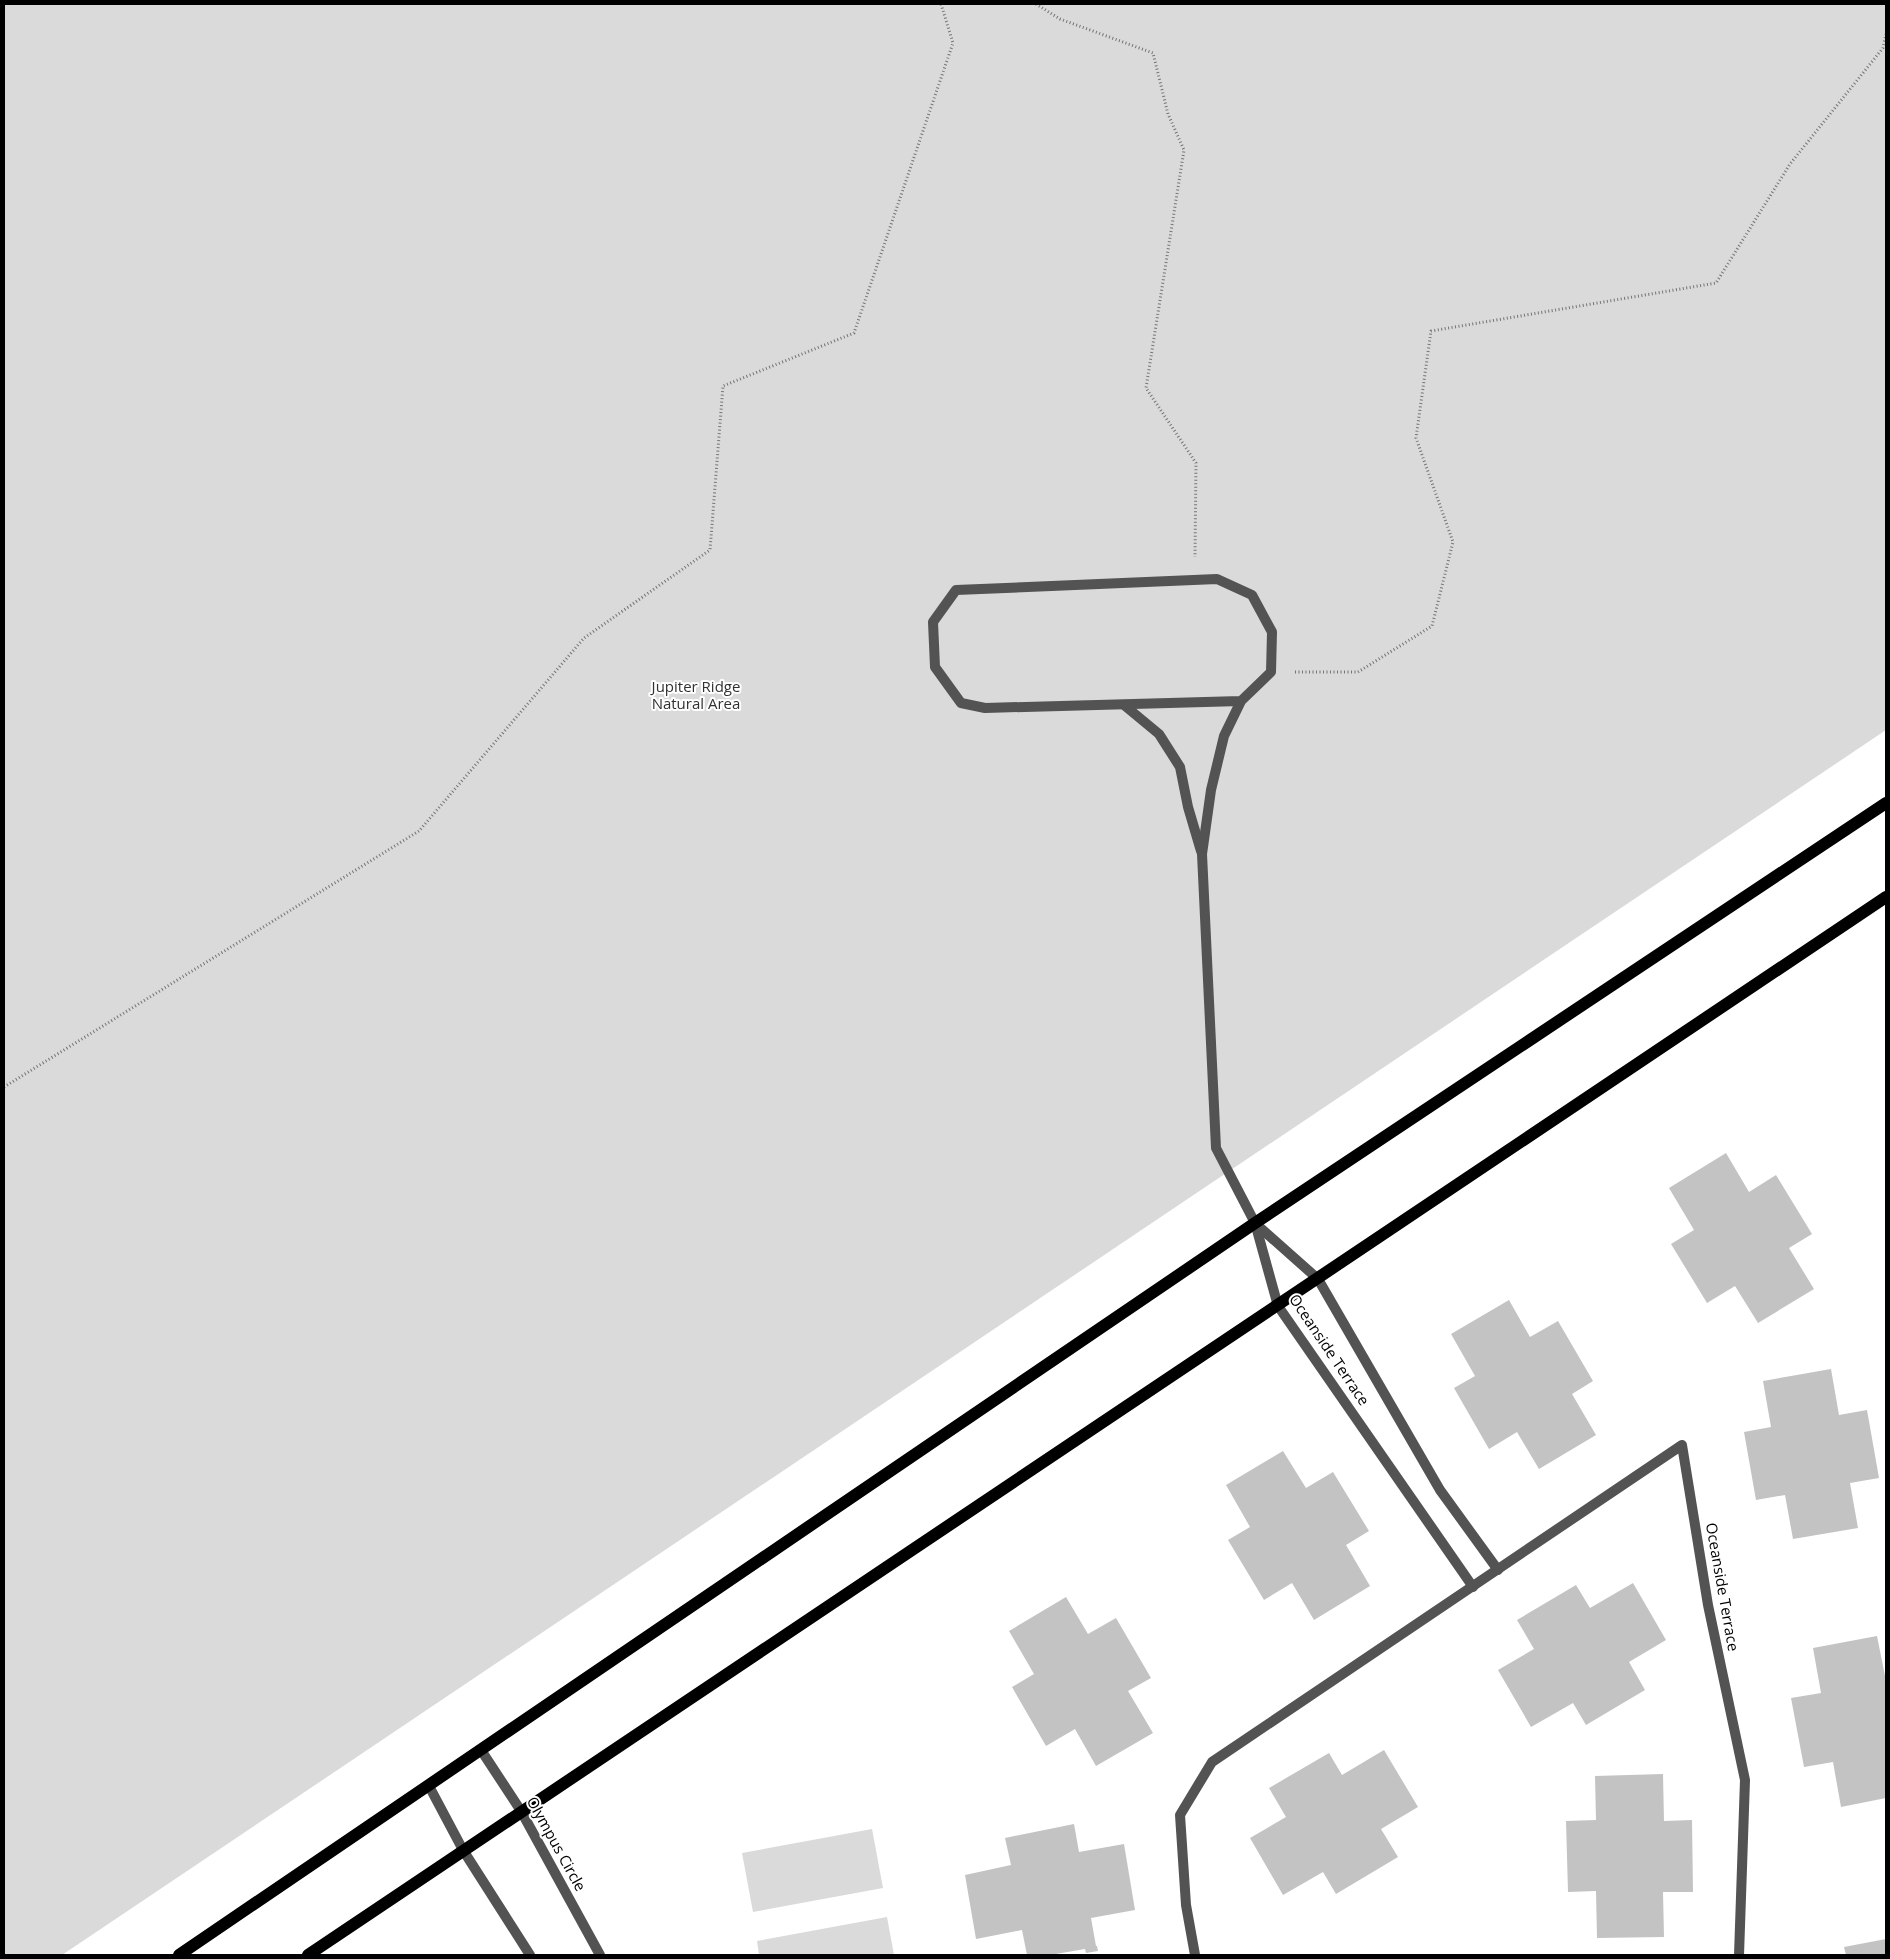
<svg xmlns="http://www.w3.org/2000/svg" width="1890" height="1959" font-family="'Open Sans',sans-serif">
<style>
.green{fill:#dadada}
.building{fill:#c3c3c3}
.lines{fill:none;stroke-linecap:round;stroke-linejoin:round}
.path{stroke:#757575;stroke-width:3;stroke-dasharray:1 2.5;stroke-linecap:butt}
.service{stroke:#535353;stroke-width:10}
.minor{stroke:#535353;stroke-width:10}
.primary{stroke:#000;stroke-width:12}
.labels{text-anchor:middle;stroke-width:4;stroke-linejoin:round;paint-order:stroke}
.park-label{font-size:15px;fill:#313131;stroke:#fff}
.street-label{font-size:15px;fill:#000;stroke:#fff}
</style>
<rect width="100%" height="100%" fill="#fff"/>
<g class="green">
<polygon points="4,4 1886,4 1886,730 62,1955 4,1955"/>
<polygon points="872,1829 883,1888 753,1912 742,1853"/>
<polygon points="887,1917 894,1955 759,1955 757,1941"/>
</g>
<g class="building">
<polygon points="1726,1153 1749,1192 1776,1175 1812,1234 1789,1248 1814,1289 1758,1323 1735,1286 1707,1303 1671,1244 1694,1230 1669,1188"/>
<polygon points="1509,1300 1530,1337 1558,1321 1593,1381 1572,1394 1596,1435 1539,1469 1517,1432 1489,1449 1454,1388 1475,1376 1451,1334"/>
<polygon points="1831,1369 1839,1415 1867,1410 1879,1478 1850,1483 1858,1528 1793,1539 1785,1495 1756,1500 1744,1432 1771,1427 1763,1381"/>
<polygon points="1283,1451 1306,1488 1333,1472 1369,1531 1346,1545 1370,1586 1314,1620 1292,1583 1264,1600 1228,1540 1250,1527 1226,1485"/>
<polygon points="1633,1583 1666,1640 1629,1662 1645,1690 1586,1725 1573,1703 1531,1727 1498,1670 1534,1649 1517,1620 1576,1585 1590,1608"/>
<polygon points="1066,1597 1088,1634 1116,1618 1151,1678 1128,1691 1153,1733 1096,1766 1075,1729 1046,1746 1012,1687 1034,1674 1009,1631"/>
<polygon points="1877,1636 1886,1681 1886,1798 1841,1807 1833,1762 1804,1767 1791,1698 1821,1693 1813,1648"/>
<polygon points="1384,1750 1418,1807 1381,1829 1398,1857 1336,1894 1323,1872 1283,1895 1250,1838 1286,1817 1269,1788 1329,1753 1342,1775"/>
<polygon points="1663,1774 1664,1821 1692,1820 1693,1892 1663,1892 1664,1937 1597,1938 1596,1891 1568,1892 1566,1821 1596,1820 1595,1776"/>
<polygon points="1074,1824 1079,1852 1124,1844 1135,1910 1091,1918 1096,1946 1097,1946 1098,1951 1086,1953 1085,1949 1050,1955 1027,1955 1022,1930 976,1939 965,1875 1011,1865 1005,1838"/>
<polygon points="1886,1939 1886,1955 1846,1955 1844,1947"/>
</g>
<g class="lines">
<g class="path">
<polyline points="1036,4 1060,19 1153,53 1168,114 1184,150 1146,388 1196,463 1195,557"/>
<polyline points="1295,672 1358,672 1432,626 1453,542 1416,438 1431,331 1716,283 1790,164 1883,48 1886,34"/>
<polyline points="4,1087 419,831 584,638 710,550 723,386 854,333 953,43 941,4"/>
</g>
<g class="service">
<polyline points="1241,701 985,708 961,703 935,667 933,622 956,590 1217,579 1252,595 1272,632 1271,672 1241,701 1224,736 1211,790 1202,854 1216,1148 1255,1223"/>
<polyline points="1124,705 1159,734 1180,767 1188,807 1201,851"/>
</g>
<g class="minor">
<polyline points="1255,1223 1278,1306 1473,1587"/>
<polyline points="1256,1224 1318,1279 1440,1490 1498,1570"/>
<polyline points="481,1750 521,1811 600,1955"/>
<polyline points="429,1786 463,1850 530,1955"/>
<polyline points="1195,1955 1186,1905 1180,1815 1212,1762 1682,1445 1708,1605 1745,1780 1739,1955"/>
</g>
<g class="primary">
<polyline points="179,1955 1255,1223 1886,803"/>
<polyline points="308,1955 1886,897"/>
</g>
</g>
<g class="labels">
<g class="park-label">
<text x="696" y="692">Jupiter Ridge<tspan x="696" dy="17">Natural Area</tspan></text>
</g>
<g class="street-label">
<text transform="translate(1329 1350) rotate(56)" y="5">Oceanside Terrace</text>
<text transform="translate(1722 1587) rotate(80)" y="5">Oceanside Terrace</text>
<text transform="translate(556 1844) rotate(61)" y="5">Olympus Circle</text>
</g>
</g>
<rect width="1890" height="1959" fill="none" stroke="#000000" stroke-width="10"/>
</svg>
